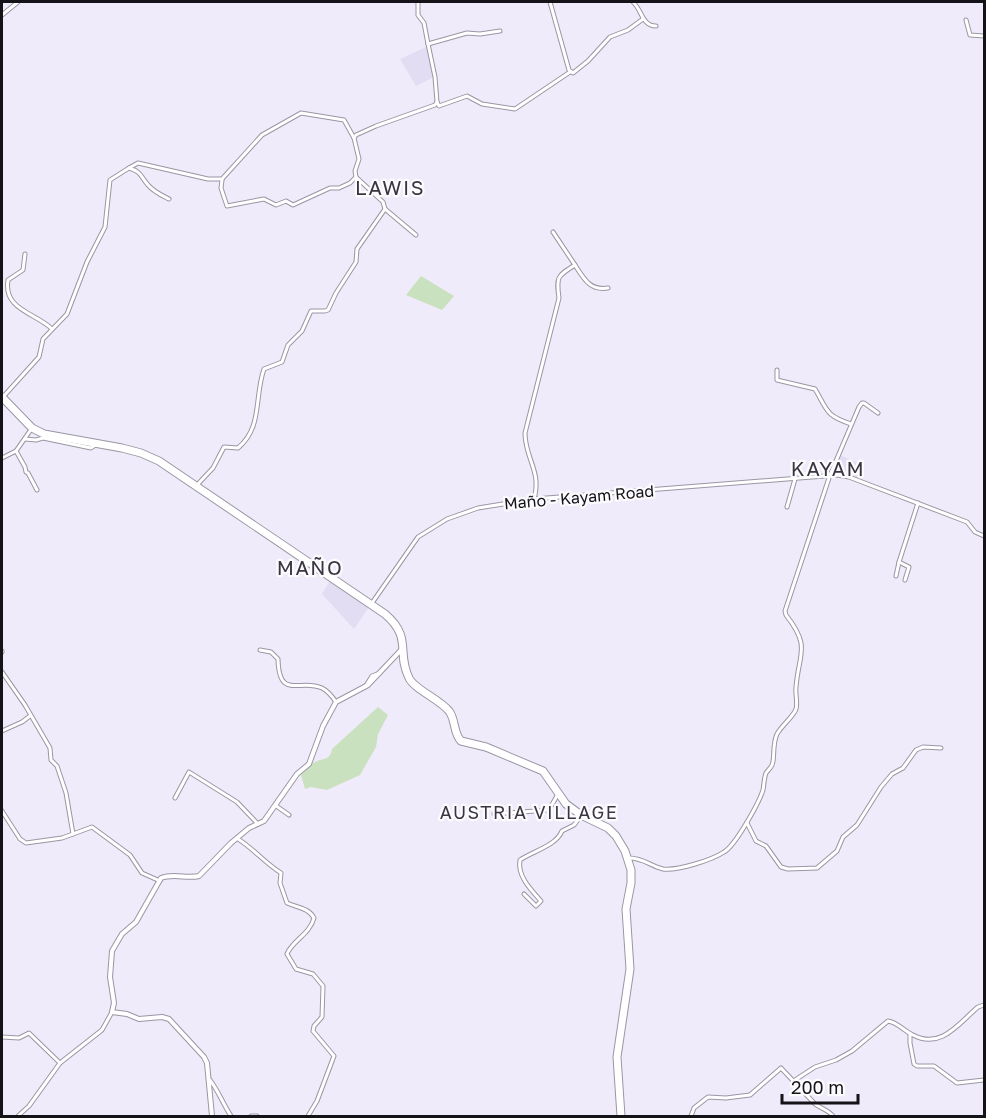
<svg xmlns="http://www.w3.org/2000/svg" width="986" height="1118" font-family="'Golos Text',sans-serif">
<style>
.built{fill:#e3ddf3}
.green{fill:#c9e1bf}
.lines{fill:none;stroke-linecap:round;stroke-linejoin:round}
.minor-casing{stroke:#9a96a3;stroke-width:5}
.tertiary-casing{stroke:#9a96a3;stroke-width:6}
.trunk-casing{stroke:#9a96a3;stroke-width:9}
.minor{stroke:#fff;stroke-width:3}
.tertiary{stroke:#fff;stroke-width:4}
.trunk{stroke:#fff;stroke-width:7}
.labels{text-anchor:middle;stroke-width:4.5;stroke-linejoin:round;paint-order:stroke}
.street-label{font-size:16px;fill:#141318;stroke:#fcfbfe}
.neighbourhood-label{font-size:18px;letter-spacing:1.5px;fill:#3a3641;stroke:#fcfbfe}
.quarter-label{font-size:20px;letter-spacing:1.5px;fill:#3a3641;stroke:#fcfbfe}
</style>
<rect width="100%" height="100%" fill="#f0ebfa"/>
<g class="built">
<polygon points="426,47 434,77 416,86 400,59"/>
<polygon points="840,455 865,466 858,478 832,473"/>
<polygon points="330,581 369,607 354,629 322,594"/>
</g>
<g class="green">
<polygon points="421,276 454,296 442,310 406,295"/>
<path d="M 378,707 L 388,715 L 378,734 L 376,747 L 360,775 L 327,790 L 311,787 L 305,789 L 301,775 C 305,771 311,763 317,761 C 325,758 330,760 332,749 Z"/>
</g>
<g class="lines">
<defs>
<g id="minor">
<polyline points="550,2 569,70 573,73 588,61 610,37 628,30 643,19"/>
<path d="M 633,2 C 642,10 642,26 656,26"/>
<polyline points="2,15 18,2"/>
<polyline points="966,20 970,35 984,36"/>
<polyline points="428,44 467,33 480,34 500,31"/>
<polyline points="437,102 439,106 467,96 482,104 515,109 570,72"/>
<polyline points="129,168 138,163 208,179 222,179 262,135 301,113 344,120 354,138"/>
<polyline points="222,180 221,188 227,206 264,199 276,205 286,201 293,205 330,188 339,188 350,183 356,177"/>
<polyline points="385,209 416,235"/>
<polyline points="553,232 575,265"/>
<path d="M 25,254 L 23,270 L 8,280 C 3,310 36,313 52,329"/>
<path d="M 777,370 L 777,380 L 815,389 C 828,411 825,415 851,424"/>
<path d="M 3,397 L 39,357 L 43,339 L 67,314 L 87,262 L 105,227 L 110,180 L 129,168 C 142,172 140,176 148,185 C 154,192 161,195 169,199"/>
<polyline points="25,439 36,440 43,438 91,448 97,444"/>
<polyline points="16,451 32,428"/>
<polyline points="2,458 16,451 25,467 26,472 28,473 37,490"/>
<path d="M 197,485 L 213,468 L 224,447 L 238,448 C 263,427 254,397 264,369 L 282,362 L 288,345 L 302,331 L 311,311 L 325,311 L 328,310 L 336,293 L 356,262 L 357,249 L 385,209 L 383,202 L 356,177 L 355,171 L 359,159 L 354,138 L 356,135 L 376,126 L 435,105 L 437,102 L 435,77 L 428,44 L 424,23 L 418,15 L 418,2"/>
<path d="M 534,499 C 542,471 525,459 525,433 L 559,298 C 556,277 557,276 575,265 C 584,279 590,291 608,288"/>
<polyline points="787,507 795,479"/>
<polyline points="896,576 899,562"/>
<polyline points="905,580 909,567 899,562 918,503"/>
<polyline points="372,603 418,537 447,519 478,508 534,499 837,475 849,477 967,522 975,532 984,536"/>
<path d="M 260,650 L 271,652 L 278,659 C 279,701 300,678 322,688 C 328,691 332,696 336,702"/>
<polyline points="2,652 2,651"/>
<polyline points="2,672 25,705 50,748 51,760 57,766 66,793 73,834"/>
<polyline points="365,687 372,676 380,673"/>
<polyline points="2,731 22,722 30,716"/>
<polyline points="175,798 189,772 237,802 258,824"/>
<polyline points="275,805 289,815"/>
<polyline points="2,811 20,839 26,843 62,838 92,827 130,855 142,873 160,881"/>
<polyline points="494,814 549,810 558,794"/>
<polyline points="747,823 756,841 766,846 781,867 788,869 817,868 837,851 843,837 857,825 881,787 892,774 903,768 916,750 923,747 941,748"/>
<path d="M 238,839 C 254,849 265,863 281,873 L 280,883 L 287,903 C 296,907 309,908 314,918 C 310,934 292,941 287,954 L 296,969 L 313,974 L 323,986 L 322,1017 L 314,1026 L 313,1031 L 334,1056 L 317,1101 L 308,1116"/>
<path d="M 629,858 C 644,858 650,866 663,869 C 677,871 712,860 724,852 C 735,846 759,803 763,790 C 764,785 764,778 766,773 C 768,770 771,768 772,765 C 775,759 772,745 777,734 C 782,725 794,716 796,709 C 798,703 795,694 796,687 C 799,652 811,647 786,615 L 785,611 L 830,475 L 859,407 L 862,403 L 864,403 L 878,413"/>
<path d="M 524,894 L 536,906 L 541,901 C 531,890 517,876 520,860 C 533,851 556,846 562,831 L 574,825 L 580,817"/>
<polyline points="910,1034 910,1043 914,1064 917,1066 934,1066 957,1083 984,1080"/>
<polyline points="2,1037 19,1038 29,1033 60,1063"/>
<path d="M 210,1080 C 219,1092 223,1104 231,1116"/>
<path d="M 795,1080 L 815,1067 L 836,1060 L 852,1051 L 888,1021 C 897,1022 904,1031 913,1035 C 941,1050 959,1023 978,1007 L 984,1005"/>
<polyline points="18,1116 29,1106 60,1063 102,1030 112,1012"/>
<polyline points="251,1116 257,1116"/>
<path d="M 691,1116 L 694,1108 L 708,1097 L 726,1098 L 750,1095 L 781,1068 L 815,1104 C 822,1109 828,1110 833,1116"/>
</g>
<path id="tertiary" d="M 212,1116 L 207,1063 L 204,1057 L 169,1019 L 162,1017 L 139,1019 L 127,1014 L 112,1012 L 114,1003 L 110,977 L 112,951 L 122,934 L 136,922 L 161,878 C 174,873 187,879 199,876 L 231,843 L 249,828 L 264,821 L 297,774 L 309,764 L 323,726 L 336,702 L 368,685 L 402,649"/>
<path id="trunk" d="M 2,397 L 32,428 L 44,434 L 122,448 L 141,453 L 159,461 L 385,614 C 413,638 396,652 409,678 C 414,689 439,699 449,711 C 456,720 453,733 461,741 L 486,747 L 543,771 L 566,804 L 581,815 L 608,828 L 616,836 L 625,851 L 631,870 L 631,883 L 626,909 L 630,969 L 617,1057 L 621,1116"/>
</defs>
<use href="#minor" class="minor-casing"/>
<use href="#tertiary" class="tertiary-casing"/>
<use href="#trunk" class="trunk-casing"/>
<use href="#minor" class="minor"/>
<use href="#tertiary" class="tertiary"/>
<use href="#trunk" class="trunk"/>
</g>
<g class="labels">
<g class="street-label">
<text transform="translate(579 497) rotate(-5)" y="6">Maño - Kayam Road</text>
</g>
<g class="neighbourhood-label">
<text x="529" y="819">AUSTRIA VILLAGE</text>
</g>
<g class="quarter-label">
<text x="390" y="195">LAWIS</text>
<text x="828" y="476">KAYAM</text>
<text x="310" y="575">MAÑO</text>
</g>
</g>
<rect width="986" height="1118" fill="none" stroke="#141318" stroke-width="6"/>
<path d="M782 1094v9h76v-9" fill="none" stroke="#141318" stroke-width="3"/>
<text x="791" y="1094" font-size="18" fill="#141318" stroke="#fcfbfe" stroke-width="4.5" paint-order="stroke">200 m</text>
</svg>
